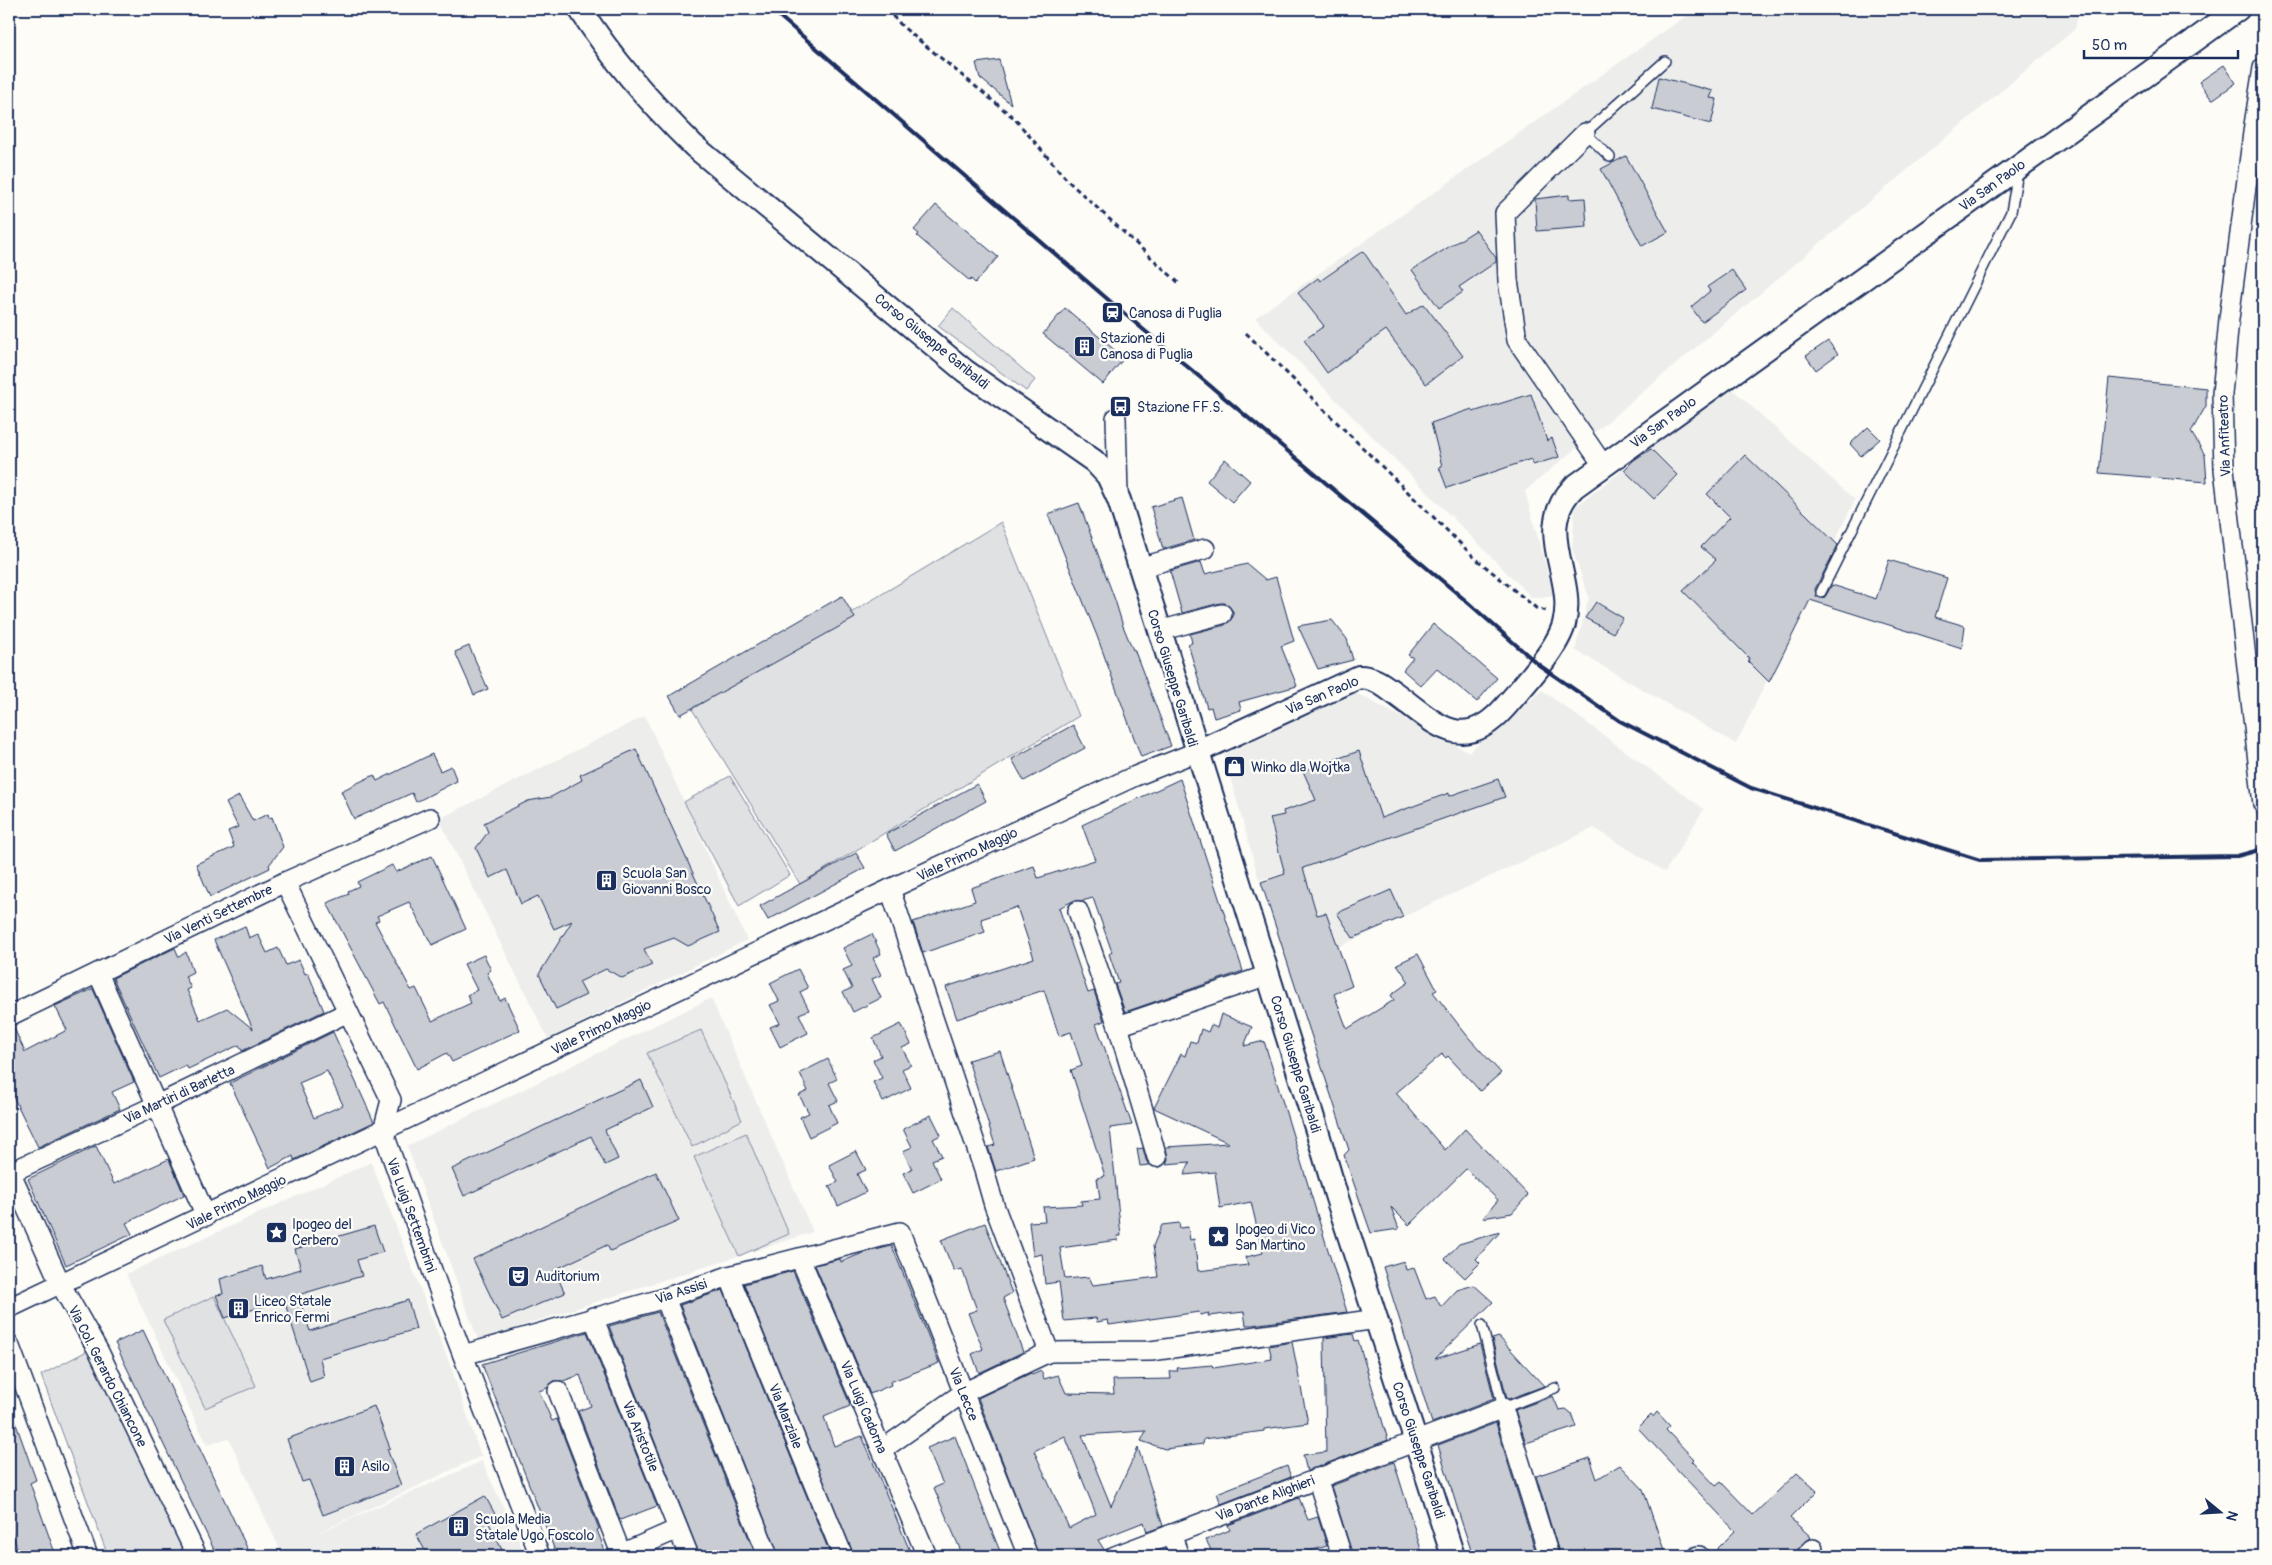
<svg xmlns="http://www.w3.org/2000/svg" width="2272" height="1565" font-family="Pangolin,sans-serif">
<style>
.built{fill:#edeeec}
.green{fill:#e0e1e3;stroke:#7e88a0}
.building{fill:#c9ccd3;stroke:#1b2f5e;fill-rule:evenodd}
.lines{fill:none;stroke-linecap:round;stroke-linejoin:round}
.service-casing{stroke:#1b2f5e;stroke-width:12}
.minor-casing{stroke:#1b2f5e;stroke-width:22}
.tertiary-casing{stroke:#1b2f5e;stroke-width:26}
.path{stroke:#1b2f5e;stroke-width:3;stroke-dasharray:5 4;stroke-linecap:butt}
.service{stroke:#fdfcf7;stroke-width:9}
.minor{stroke:#fdfcf7;stroke-width:19}
.tertiary{stroke:#fdfcf7;stroke-width:22}
.rail{stroke:#1b2f5e;stroke-width:4}
.labels{text-anchor:middle;stroke-width:4.5;stroke-linejoin:round;paint-order:stroke}
.street-label{font-size:14px;fill:#1b2f5e;stroke:#fdfcf7}
.poi-label{font-size:14px;fill:#1b2f5e;stroke:#fdfcf7;text-anchor:start}
</style>
<rect width="100%" height="100%" fill="#fdfcf7"/>
<filter id="ink" filterUnits="userSpaceOnUse"><feTurbulence type="fractalNoise" baseFrequency=".02" numOctaves="2"/><feDisplacementMap in="SourceGraphic" scale="10" xChannelSelector="R" yChannelSelector="G"/><feConvolveMatrix kernelMatrix="1 2 1 2 8 2 1 2 1" color-interpolation-filters="sRGB"/></filter>
<g filter="url(#ink)">
<g class="built">
<polygon points="1696,9 2079,9 2075,29 1525,491 1554,596 1532,598 1255,318"/>
<polygon points="1730,387 1855,500 1736,744 1575,650 1589,597 1572,549 1575,507"/>
<polygon points="1542,690 1704,809 1665,872 1594,828 1328,952 1303,868 1259,880 1224,755 1352,691 1469,752"/>
<polygon points="645,716 747,940 548,1039 439,819"/>
<polygon points="711,998 813,1232 478,1340 407,1146"/>
<polygon points="371,1162 452,1370 481,1456 311,1536 482,1461 526,1556 283,1556 229,1439 207,1445 126,1274"/>
</g>
<g class="green">
<polygon points="953,308 1035,380 1026,391 938,326"/>
<polygon points="1001,522 1079,716 800,884 692,709"/>
<polygon points="730,776 790,875 739,906 684,802"/>
<polygon points="701,1030 742,1120 692,1147 647,1053"/>
<polygon points="746,1133 789,1234 739,1256 694,1157"/>
<polygon points="214,1296 256,1386 205,1408 163,1320"/>
<polygon points="87,1351 92,1353 189,1556 108,1556 41,1375"/>
</g>
<g class="building">
<polygon points="999,60 1011,104 980,78 976,63"/>
<polygon points="2224,65 2236,83 2212,100 2199,82"/>
<polygon points="1659,77 1713,91 1710,98 1717,99 1711,124 1652,109"/>
<polygon points="1626,156 1668,232 1642,246 1601,169"/>
<polygon points="1569,195 1569,199 1585,198 1587,227 1537,231 1535,199"/>
<polygon points="936,205 998,257 975,283 971,279 970,281 952,266 917,236 919,234 914,230"/>
<polygon points="1476,230 1496,258 1496,262 1459,287 1463,292 1439,308 1412,270"/>
<polygon points="1363,251 1406,315 1424,304 1463,356 1426,384 1386,330 1327,373 1304,340 1324,326 1298,293 1318,278 1320,281"/>
<polygon points="1732,270 1746,290 1702,322 1691,307 1710,291 1707,287"/>
<polygon points="1065,308 1124,358 1103,384 1043,334"/>
<polygon points="1828,341 1838,354 1816,370 1806,356"/>
<polygon points="2109,378 2206,388 2206,406 2191,432 2205,455 2207,482 2099,473"/>
<polygon points="1531,394 1547,441 1552,438 1559,457 1533,465 1531,459 1447,488 1439,467 1442,466 1431,423 1472,409 1473,412"/>
<polygon points="1868,427 1880,439 1861,456 1850,444"/>
<polygon points="1651,449 1677,475 1654,499 1624,470 1634,460"/>
<polygon points="1745,455 1838,545 1815,589 1816,596 1821,598 1825,597 1832,585 1876,599 1889,560 1947,578 1935,617 1965,626 1962,648 1810,600 1769,682 1748,661 1749,658 1683,591 1716,560 1701,547 1730,517 1707,494"/>
<polygon points="1225,459 1250,481 1232,502 1207,481"/>
<polygon points="1182,498 1194,540 1163,549 1151,507"/>
<polygon points="1079,503 1115,600 1123,626 1133,650 1134,649 1171,746 1141,757 1097,636 1048,514"/>
<polygon points="1201,562 1205,574 1247,564 1266,580 1276,577 1294,641 1281,646 1297,686 1239,702 1241,710 1214,718 1211,707 1207,708 1188,644 1192,643 1190,634 1225,625 1233,617 1233,611 1225,603 1220,603 1182,613 1170,571"/>
<polygon points="842,596 855,618 680,715 669,696"/>
<polygon points="1596,602 1623,618 1613,633 1585,618"/>
<polygon points="1332,620 1347,639 1353,660 1318,669 1298,626"/>
<polygon points="1433,624 1497,678 1477,702 1437,669 1421,686 1403,670 1413,658 1408,655"/>
<polygon points="469,646 488,689 474,695 455,652"/>
<polygon points="1073,725 1085,748 1024,781 1012,759"/>
<polygon points="636,749 720,932 688,946 674,938 644,949 652,965 622,978 606,969 579,982 586,995 556,1009 539,974 572,921 554,929 538,896 521,904 507,870 490,878 476,848 488,832 484,823 528,801 551,797 582,780 580,775"/>
<polygon points="1359,751 1381,818 1449,793 1449,796 1498,779 1505,797 1303,868 1317,915 1326,913 1352,986 1334,994 1347,1029 1394,1000 1391,995 1409,982 1397,964 1418,954 1437,990 1433,992 1469,1038 1501,1073 1480,1091 1448,1056 1446,1058 1442,1054 1396,1093 1445,1150 1465,1129 1528,1195 1512,1213 1483,1218 1498,1200 1466,1169 1409,1225 1391,1207 1399,1229 1371,1233 1344,1155 1349,1150 1261,882 1285,874 1270,818 1284,815 1283,811 1316,800 1303,771"/>
<polygon points="432,754 440,771 451,766 457,781 416,802 412,793 354,819 341,791 374,775 377,781"/>
<polygon points="1180,779 1243,971 1125,1012 1115,984 1119,983 1109,954 1112,952 1093,898 1082,901 1075,900 1059,908 1088,993 1094,991 1104,1021 1096,1024 1132,1125 1110,1128 1121,1236 1117,1236 1118,1240 1060,1248 1065,1279 1089,1277 1093,1285 1158,1277 1153,1246 1162,1225 1179,1223 1180,1228 1188,1227 1190,1240 1194,1239 1198,1271 1248,1265 1246,1257 1263,1253 1251,1202 1220,1208 1215,1172 1184,1175 1190,1162 1166,1164 1168,1159 1166,1147 1229,1143 1154,1108 1181,1054 1185,1056 1190,1041 1197,1043 1201,1029 1208,1032 1211,1025 1217,1028 1221,1014 1252,1027 1244,1046 1264,1041 1347,1312 1252,1325 1246,1325 1244,1312 1208,1316 1209,1313 1200,1315 1199,1312 1109,1325 1108,1320 1097,1322 1096,1318 1064,1321 1059,1282 1045,1284 1042,1254 1033,1256 1029,1222 1045,1221 1043,1207 1082,1205 1081,1201 1100,1199 1097,1178 1105,1176 1071,1070 1082,1066 1071,1032 1059,1036 1044,990 957,1019 946,987 1034,958 1017,907 981,919 985,932 923,953 913,922 975,901 971,888 1034,866 1038,878 1095,860 1082,825"/>
<polygon points="977,784 986,801 895,851 886,834"/>
<polygon points="239,796 253,821 268,814 269,818 272,817 283,847 269,865 270,868 210,897 196,864 234,847 228,831 238,827 226,803"/>
<polygon points="856,853 865,868 768,920 760,906"/>
<polygon points="432,856 466,929 432,945 409,902 377,916 379,920 375,922 411,990 416,988 432,1021 471,1003 467,995 477,990 464,964 484,955 491,970 487,973 500,1001 505,998 520,1030 452,1062 447,1053 417,1069 384,1002 380,1004 327,903 349,894 348,891 359,886 357,882 392,865 396,872"/>
<polygon points="1391,890 1403,917 1353,938 1337,913"/>
<polygon points="245,926 249,938 258,934 267,953 278,948 286,965 299,960 305,974 308,973 324,1011 242,1051 239,1045 188,1069 186,1065 159,1078 113,978 175,948 179,957 186,952 193,972 185,976 191,988 187,990 200,1020 227,1008 253,1029 214,940"/>
<polygon points="872,934 881,954 873,958 881,975 872,979 881,998 853,1012 843,992 852,988 843,970 852,966 843,948"/>
<polygon points="798,969 808,988 800,992 809,1010 799,1014 808,1033 780,1047 770,1027 780,1023 770,1005 779,1001 770,983"/>
<polygon points="93,989 134,1082 112,1092 120,1109 38,1147 9,1088 9,1027 13,1026 25,1052 67,1030 55,1006"/>
<polygon points="901,1024 911,1044 902,1048 911,1065 902,1069 911,1088 883,1102 873,1082 882,1078 873,1060 881,1056 873,1038"/>
<path d="M 333,1032 L 374,1122 L 294,1160 L 293,1156 L 270,1168 L 230,1083 ZM 327,1071 L 343,1105 L 314,1118 L 299,1083 Z"/>
<polygon points="1000,1051 1034,1158 996,1171 988,1147 995,1145 968,1060"/>
<polygon points="828,1059 837,1079 829,1083 838,1101 829,1105 837,1123 809,1137 800,1117 809,1113 799,1095 808,1091 800,1073"/>
<polygon points="641,1080 653,1107 605,1130 618,1159 605,1165 591,1136 464,1196 452,1169"/>
<polygon points="931,1115 941,1135 933,1139 942,1156 932,1160 941,1179 913,1193 903,1173 912,1169 903,1151 912,1147 903,1129"/>
<polygon points="96,1146 114,1184 169,1159 184,1195 126,1223 132,1234 66,1265 28,1179"/>
<polygon points="1143,1148 1146,1160 1149,1165 1140,1166 1137,1149"/>
<polygon points="856,1151 866,1170 857,1174 866,1192 838,1206 829,1186 838,1182 829,1165"/>
<polygon points="656,1172 679,1221 610,1251 607,1245 554,1270 565,1293 502,1320 473,1259"/>
<polygon points="985,1223 1012,1293 1003,1298 1023,1352 979,1373 972,1354 983,1349 968,1313 977,1310 962,1269 954,1271 941,1240"/>
<polygon points="374,1226 383,1252 357,1260 362,1276 298,1295 310,1331 408,1300 416,1329 320,1358 324,1377 310,1382 284,1300 225,1318 216,1295 223,1294 220,1279 262,1266 266,1279 301,1269 295,1249"/>
<polygon points="1500,1232 1476,1259 1480,1263 1465,1278 1445,1259 1459,1244"/>
<polygon points="892,1246 939,1363 890,1382 891,1385 870,1394 815,1265 840,1259 841,1262 863,1253"/>
<polygon points="1404,1261 1406,1270 1414,1268 1426,1299 1435,1296 1441,1307 1457,1290 1474,1285 1493,1302 1435,1359 1480,1344 1494,1399 1432,1423 1383,1267"/>
<polygon points="793,1271 849,1402 850,1406 824,1417 834,1446 862,1436 912,1556 854,1556 744,1284"/>
<polygon points="723,1290 831,1556 779,1556 680,1305"/>
<polygon points="658,1312 756,1556 700,1556 609,1326"/>
<polygon points="143,1330 251,1556 217,1556 115,1343"/>
<polygon points="587,1332 657,1506 620,1520 578,1411 591,1406 580,1375 563,1381 554,1381 547,1388 539,1391 552,1421 557,1419 599,1529 597,1530 607,1556 557,1556 482,1364"/>
<polygon points="1353,1334 1355,1341 1358,1340 1388,1440 1307,1471 1303,1455 1326,1452 1324,1338"/>
<polygon points="1499,1337 1544,1386 1509,1399 1507,1398 1492,1339"/>
<path d="M 1292,1342 L 1308,1423 L 1264,1429 L 1264,1431 L 1204,1439 L 1203,1444 L 1165,1449 L 1141,1441 L 1146,1431 L 1082,1435 L 1111,1506 L 1138,1448 L 1163,1526 L 1147,1532 L 1144,1522 L 1098,1540 L 1105,1551 L 1096,1556 L 1039,1556 L 978,1398 L 1031,1373 L 1032,1375 L 1041,1371 L 1044,1379 L 1058,1375 L 1066,1393 L 1114,1394 L 1113,1380 L 1171,1379 L 1170,1371 L 1178,1371 L 1177,1368 L 1212,1365 L 1213,1368 L 1272,1359 L 1269,1346 ZM 1065,1436 L 1096,1514 L 1069,1528 L 1034,1451 Z"/>
<polygon points="1553,1396 1559,1410 1566,1409 1571,1413 1576,1427 1526,1443 1515,1410"/>
<polygon points="374,1406 390,1448 387,1449 401,1485 323,1515 309,1480 302,1482 287,1439"/>
<polygon points="9,1410 11,1410 36,1480 30,1483 56,1556 20,1556 9,1525"/>
<polygon points="1657,1412 1670,1426 1666,1430 1694,1459 1692,1461 1716,1486 1721,1482 1753,1515 1797,1473 1817,1491 1790,1518 1811,1537 1792,1556 1710,1556 1735,1531 1638,1428 1651,1415 1653,1417"/>
<polygon points="1496,1423 1504,1450 1537,1556 1473,1556 1460,1517 1438,1445"/>
<polygon points="955,1436 993,1534 1002,1556 963,1556 934,1488 943,1484 927,1448"/>
<polygon points="1590,1458 1597,1479 1620,1465 1643,1489 1666,1556 1637,1556 1635,1551 1615,1556 1560,1556 1536,1476"/>
<polygon points="1394,1462 1423,1556 1353,1556 1331,1486"/>
<polygon points="1287,1466 1291,1477 1221,1504 1217,1493"/>
<polygon points="485,1496 496,1516 488,1521 505,1556 428,1556 416,1534"/>
<polygon points="1299,1498 1308,1520 1318,1517 1327,1546 1292,1556 1214,1556 1206,1540 1230,1530 1228,1525"/>
</g>
<g class="lines">
<defs>
<g id="service">
<polyline points="1610,157 1585,133 1665,61"/>
<polyline points="1821,592 2011,212 2018,172"/>
<polyline points="1482,1325 1503,1408 1555,1388"/>
</g>
<g id="minor">
<polyline points="2263,68 2254,125 2229,319 2222,394 2224,469 2263,804"/>
<polyline points="1585,133 1505,213 1508,280 1517,340 1603,465"/>
<polyline points="1116,418 1118,494"/>
<polyline points="1139,568 1205,549"/>
<polyline points="1159,631 1222,614"/>
<polyline points="285,882 391,1100 383,1131 451,1324 540,1556"/>
<polyline points="890,889 984,1170 994,1205 1049,1352"/>
<polyline points="1078,911 1118,1026 1157,1157"/>
<polyline points="98,973 206,1216"/>
<polyline points="9,1016 285,882 430,818"/>
<polyline points="1118,1026 1268,975"/>
<polyline points="9,1169 61,1285 99,1352 197,1556"/>
<polyline points="9,1173 157,1105 348,1012"/>
<polyline points="800,1258 927,1556"/>
<polyline points="729,1276 843,1556"/>
<polyline points="665,1298 768,1556"/>
<polyline points="9,1308 890,889 1133,777 1196,752"/>
<polyline points="593,1317 689,1556"/>
<polyline points="9,1344 88,1556"/>
<polyline points="463,1355 665,1298 729,1276 900,1232 1028,1556"/>
<polyline points="558,1391 622,1556"/>
<polyline points="883,1449 963,1393 1049,1352 1151,1351 1377,1319"/>
<polyline points="1317,1478 1342,1556"/>
<polyline points="1171,1534 1179,1556"/>
<polyline points="621,1554 678,1529"/>
<polyline points="1115,1556 1503,1408 1549,1556"/>
<polyline points="1698,1556 1699,1556"/>
<polyline points="1806,1556 1813,1549"/>
</g>
<g id="tertiary">
<path d="M 580,9 C 612,59 651,104 694,146 L 965,371 L 1094,461 L 1108,476 L 1119,500 L 1318,1134 L 1336,1195 L 1453,1556"/>
<path d="M 1196,752 L 1359,677 C 1373,677 1382,684 1393,692 C 1434,721 1461,757 1505,707 C 1522,687 1557,650 1564,624 C 1577,576 1531,530 1574,487 L 2238,9"/>
</g>
</defs>
<use href="#service" class="service-casing"/>
<use href="#minor" class="minor-casing"/>
<use href="#tertiary" class="tertiary-casing"/>
<g class="path">
<polyline points="886,9 903,27 1014,118 1069,182 1180,284"/>
<polyline points="1246,333 1475,558 1536,608 1546,611"/>
</g>
<use href="#service" class="service"/>
<use href="#minor" class="minor"/>
<use href="#tertiary" class="tertiary"/>
<polyline class="rail" points="771,9 1126,315 1465,600 1539,665 1620,721 1751,788 1980,860 2237,856 2263,849"/>
</g>
</g>
<defs>
<symbol id="station-square" viewBox="-11 -11 22 22"><rect x="-9" y="-9" width="18" height="18" rx="4" fill="#1b2f5e" stroke="#fdfcf7"/><path d="M-3-6H3Q5-6 5-4V2Q5 4 3 4L4.5 6H3L1.5 4h-3L-3 6H-4.5L-3 4Q-5 4-5 2V-4Q-5-6-3-6ZM-3.5-4v3h7v-3ZM-3.5 1v1.5H-2V1ZM2 1v1.5H3.5V1Z" fill="#fff"/></symbol>
<symbol id="building-square" viewBox="-11 -11 22 22"><rect x="-9" y="-9" width="18" height="18" rx="4" fill="#1b2f5e" stroke="#fdfcf7"/><path d="M-4-6H4V6H1V3H-1V6H-4ZM-2.5-4.3h1.7v1.8h-1.7ZM.8-4.3h1.7v1.8H.8ZM-2.5-1h1.7V.8h-1.7ZM.8-1h1.7V.8H.8Z" fill="#fff"/></symbol>
<symbol id="bus-square" viewBox="-11 -11 22 22"><rect x="-9" y="-9" width="18" height="18" rx="4" fill="#1b2f5e" stroke="#fdfcf7"/><path d="M-5-6H5V4H4V6H2V4H-2V6H-4V4H-5ZM-3.5-4V0h7V-4ZM-3.5 1.2v1.5H-2V1.2ZM2 1.2v1.5H3.5V1.2Z" fill="#fff"/></symbol>
<symbol id="shop-square" viewBox="-11 -11 22 22"><rect x="-9" y="-9" width="18" height="18" rx="4" fill="#1b2f5e" stroke="#fdfcf7"/><path d="M-5-2.5h2.3a2.7 3.5 0 0 1 5.4 0H5L5.5 6h-11ZM-1.5-2.5h3a1.5 2.3 0 0 0-3 0Z" fill="#fff"/></symbol>
<symbol id="sight-square" viewBox="-11 -11 22 22"><rect x="-9" y="-9" width="18" height="18" rx="4" fill="#1b2f5e" stroke="#fdfcf7"/><path d="M0-6L1.8-2.2L6-1.7L2.9 1.2L3.7 5.4L0 3.3L-3.7 5.4L-2.9 1.2L-6-1.7L-1.8-2.2Z" fill="#fff"/></symbol>
<symbol id="theatre-square" viewBox="-11 -11 22 22"><rect x="-9" y="-9" width="18" height="18" rx="4" fill="#1b2f5e" stroke="#fdfcf7"/><path d="M-5-5.5Q0-4 5-5.5V0Q5 5 0 6Q-5 5-5 0ZM-3.3-2.5H-1v1.5H-3.3ZM1-2.5H3.3v1.5H1ZM-2.8 1Q0 5.5 2.8 1Z" fill="#fff"/></symbol>
</defs>
<g fill-rule="evenodd">
<use href="#station-square" x="1100" y="300" width="25" height="25"/>
<use href="#building-square" x="1072" y="334" width="25" height="25"/>
<use href="#bus-square" x="1108" y="394" width="25" height="25"/>
<use href="#shop-square" x="1222" y="754" width="25" height="25"/>
<use href="#building-square" x="594" y="868" width="25" height="25"/>
<use href="#sight-square" x="264" y="1220" width="25" height="25"/>
<use href="#sight-square" x="1206" y="1224" width="25" height="25"/>
<use href="#theatre-square" x="506" y="1264" width="25" height="25"/>
<use href="#building-square" x="226" y="1296" width="25" height="25"/>
<use href="#building-square" x="332" y="1454" width="25" height="25"/>
<use href="#building-square" x="446" y="1514" width="25" height="25"/>
</g>
<g class="labels">
<g class="street-label">
<text transform="translate(1992 185) rotate(-36)" y="5">Via San Paolo</text>
<text transform="translate(932 341) rotate(39)" y="5">Corso Giuseppe Garibaldi</text>
<text transform="translate(1663 422) rotate(-36)" y="5">Via San Paolo</text>
<text transform="translate(2224 436) rotate(-92)" y="5">Via Anfiteatro</text>
<text transform="translate(1173 678) rotate(73)" y="5">Corso Giuseppe Garibaldi</text>
<text transform="translate(1322 695) rotate(-23)" y="5">Via San Paolo</text>
<text transform="translate(967 854) rotate(-25)" y="5">Viale Primo Maggio</text>
<text transform="translate(218 914) rotate(-26)" y="5">Via Venti Settembre</text>
<text transform="translate(601 1027) rotate(-26)" y="5">Viale Primo Maggio</text>
<text transform="translate(1296 1064) rotate(73)" y="5">Corso Giuseppe Garibaldi</text>
<text transform="translate(179 1094) rotate(-25)" y="5">Via Martiri di Barletta</text>
<text transform="translate(236 1202) rotate(-26)" y="5">Viale Primo Maggio</text>
<text transform="translate(412 1215) rotate(70)" y="5">Via Luigi Settembrini</text>
<text transform="translate(681 1291) rotate(-18)" y="5">Via Assisi</text>
<text transform="translate(108 1376) rotate(63)" y="5">Via Col. Gerardo Chiancone</text>
<text transform="translate(964 1394) rotate(68)" y="5">Via Lecce</text>
<text transform="translate(864 1407) rotate(67)" y="5">Via Luigi Cadorna</text>
<text transform="translate(786 1416) rotate(68)" y="5">Via Marziale</text>
<text transform="translate(641 1436) rotate(68)" y="5">Via Aristotile</text>
<text transform="translate(1419 1450) rotate(72)" y="5">Corso Giuseppe Garibaldi</text>
<text transform="translate(1265 1498) rotate(-21)" y="5">Via Dante Alighieri</text>
</g>
<g class="poi-label">
<text x="1129" y="318">Canosa di Puglia</text>
<text x="1100" y="343">Stazione di<tspan x="1100" dy="16">Canosa di Puglia</tspan></text>
<text x="1137" y="412">Stazione FF.S.</text>
<text x="1251" y="772">Winko dla Wojtka</text>
<text x="622" y="878">Scuola San<tspan x="622" dy="16">Giovanni Bosco</tspan></text>
<text x="292" y="1229">Ipogeo del<tspan x="292" dy="16">Cerbero</tspan></text>
<text x="1235" y="1234">Ipogeo di Vico<tspan x="1235" dy="16">San Martino</tspan></text>
<text x="535" y="1281">Auditorium</text>
<text x="254" y="1306">Liceo Statale<tspan x="254" dy="16">Enrico Fermi</tspan></text>
<text x="361" y="1471">Asilo</text>
<text x="475" y="1524">Scuola Media<tspan x="475" dy="16">Statale Ugo Foscolo</tspan></text>
</g>
</g>
<rect width="2272" height="1565" fill="none" stroke="#fdfcf7" stroke-width="30"/>
<rect x="15" y="15" width="2242" height="1535" fill="none" stroke="#1b2f5e" stroke-width="2" filter="url(#ink)"/>
<g transform="translate(2220 1512) rotate(108)" stroke="#fdfcf7" stroke-width="4" paint-order="stroke">
<path d="M0-4L9 19L0 12L-9 19Z" fill="#1b2f5e"/>
<text y="-8" font-size="14" font-weight="bold" text-anchor="middle" fill="#1b2f5e">N</text>
</g>
<path d="M2084 50v8h154v-8" fill="none" stroke="#1b2f5e" stroke-width="2.5"/>
<text x="2092" y="50" font-size="15" fill="#1b2f5e" stroke="#fdfcf7" stroke-width="4" paint-order="stroke">50 m</text>
</svg>
